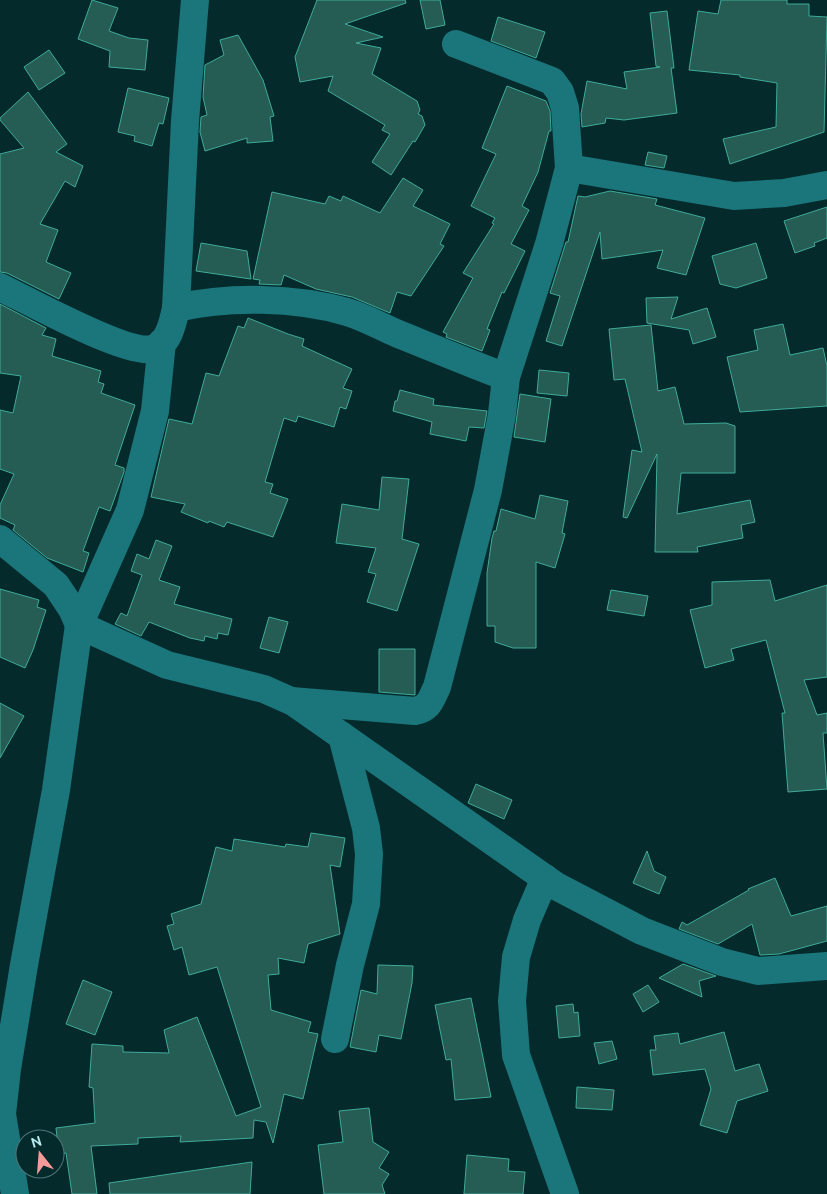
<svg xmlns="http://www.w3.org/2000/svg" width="827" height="1194" font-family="Ubuntu,sans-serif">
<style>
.building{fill:#255c53;stroke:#3fab99}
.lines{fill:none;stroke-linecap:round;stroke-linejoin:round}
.minor{stroke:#1a767b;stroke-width:28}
</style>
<rect width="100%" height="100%" fill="#052a2c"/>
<g class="building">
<polygon points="92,0 118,8 109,31 129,38 148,40 145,70 109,67 110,51 78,39"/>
<polygon points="317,0 405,0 406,3 345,24 383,37 356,43 381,48 372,74 417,101 420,110 418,114 422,116 425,125 415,142 413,141 391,175 372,162 390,134 382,130 385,125 328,91 333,76 300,82 295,57"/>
<polygon points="420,0 440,0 445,25 426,29"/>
<polygon points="721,0 787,0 787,4 809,4 809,16 827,17 824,132 730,164 723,139 776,127 777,83 740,77 740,75 689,70 698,11 718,14"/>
<polygon points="667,11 674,68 671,68 677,113 624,120 606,118 605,123 582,127 581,114 587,81 627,89 624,72 660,67 656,66 650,13"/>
<polygon points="498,17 545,32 536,58 491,41"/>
<polygon points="238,35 263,80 274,116 270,117 273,141 247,143 247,138 205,151 200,132 201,117 207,115 203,97 205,65 224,55 220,40"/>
<polygon points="49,50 65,73 39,90 24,67"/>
<polygon points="507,86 546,101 550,111 551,131 549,131 538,172 522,206 529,210 511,244 525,251 504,293 502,292 487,329 490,330 482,351 446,337 447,334 443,332 473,278 463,273 494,224 492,223 495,218 471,206 496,154 482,148"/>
<polygon points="128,88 169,98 163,124 159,123 152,146 134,141 135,136 118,132"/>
<polygon points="28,92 67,144 56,152 83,166 75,187 65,181 40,224 58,230 46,262 71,273 59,299 7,273 0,272 0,154 24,148 0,120 0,118"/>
<polygon points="648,152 667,156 664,168 645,165"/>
<polygon points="403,178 423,190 413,206 450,224 440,244 444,246 411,296 397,292 390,313 352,297 316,289 284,275 281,285 259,284 260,280 253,279 272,192 325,204 329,196 341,201 343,196 380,213"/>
<polygon points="610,191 657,199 655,205 705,218 686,275 657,268 663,250 602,259 600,232 562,346 546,341 560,296 550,293 566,242 568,242 578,196 585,197"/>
<polygon points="827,207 827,238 814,243 815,246 795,253 784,221"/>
<polygon points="201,243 247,251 251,279 196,271"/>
<polygon points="756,243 767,278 736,288 720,284 712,256"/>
<polygon points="678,297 671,319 707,308 716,337 693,344 689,330 647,323 646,298"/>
<polygon points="0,304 46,328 42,335 56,339 52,356 101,371 98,382 104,384 101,393 135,405 115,465 124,468 124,472 110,511 99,507 83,551 89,553 83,572 47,558 13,530 15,525 0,518 0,505 14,474 0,469 0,410 13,413 21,376 0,373"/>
<polygon points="248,318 288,334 304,339 302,346 352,369 343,388 352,391 346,409 340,407 334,427 298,416 296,422 284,418 265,482 273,484 270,493 288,499 273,537 227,522 224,527 209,521 208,523 181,512 185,504 151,497 169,419 192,424 206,373 219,376 238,326 244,328"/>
<polygon points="783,324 790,355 823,348 827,366 827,406 740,412 727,357 758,350 754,330"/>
<polygon points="651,325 658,391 675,387 684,424 726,423 735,426 735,473 681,473 677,514 750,500 755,522 741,525 743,538 697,547 698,552 655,552 657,454 627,518 623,517 632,450 642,452 625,379 614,380 609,329"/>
<polygon points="539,370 569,373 567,396 537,393"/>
<polygon points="400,390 434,399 433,405 487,411 484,428 469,427 466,441 430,434 432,422 393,411 395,401 397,401"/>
<polygon points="520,394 551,399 545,442 514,437"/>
<polygon points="382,477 409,479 402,539 419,544 397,611 367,602 376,574 368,572 376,548 336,543 342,504 379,510"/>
<polygon points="540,495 568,501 562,533 565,534 555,568 536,562 536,648 513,648 495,642 495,626 487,626 487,573 492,538 494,531 496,531 501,509 535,519"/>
<polygon points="156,540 172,546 159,580 180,587 174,604 232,619 228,635 218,633 217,639 205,636 204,641 190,638 149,622 141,636 115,624 121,613 127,616 142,575 131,571 137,554 149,559"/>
<polygon points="770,580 775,601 827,585 827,677 804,680 817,715 827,713 827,733 823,733 827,789 788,792 782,713 785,713 766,640 731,649 734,660 705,668 690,610 712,605 712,582"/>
<polygon points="0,589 39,600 37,607 46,610 33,650 25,668 0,657"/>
<polygon points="611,590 648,596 644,616 607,610"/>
<polygon points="269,617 288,622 279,653 260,648"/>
<polygon points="379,649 415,649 415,695 379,692"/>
<polygon points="0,703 24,716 0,758"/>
<polygon points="476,784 512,800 504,819 468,803"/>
<polygon points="311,833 345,838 340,867 330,865 340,934 308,944 304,963 278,958 279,974 268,975 271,1010 311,1022 308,1032 318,1034 303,1099 284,1094 273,1143 266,1122 254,1120 253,1138 180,1142 181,1136 138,1138 138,1144 91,1146 97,1194 72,1194 66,1153 59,1154 56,1128 95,1123 93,1088 89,1087 92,1044 123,1046 123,1052 169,1053 164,1030 197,1017 236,1116 261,1107 217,967 189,975 182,947 174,950 167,926 174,924 171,914 201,904 216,847 232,851 234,839 285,847 286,844 308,847"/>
<polygon points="647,851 654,871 666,877 659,894 633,883"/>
<polygon points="775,878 791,916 827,906 827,941 779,954 760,955 752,924 718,944 679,929 682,922 687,925 749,890 748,889"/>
<polygon points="683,964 716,976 699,981 702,997 659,978"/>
<polygon points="378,965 413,966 412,983 401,1039 379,1035 376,1052 350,1047 361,990 377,994"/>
<polygon points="83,980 112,992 95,1035 66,1024"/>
<polygon points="648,985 659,1002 643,1012 633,994"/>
<polygon points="471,998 491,1097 455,1100 451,1059 446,1060 435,1005"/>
<polygon points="573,1004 574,1013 578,1012 580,1036 559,1038 556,1006"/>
<polygon points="724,1032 735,1071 759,1064 768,1091 737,1101 727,1133 700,1125 711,1089 705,1069 653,1075 650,1050 656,1050 654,1036 678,1033 680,1044"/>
<polygon points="612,1041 617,1059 599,1064 594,1043"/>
<polygon points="577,1087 614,1090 612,1110 576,1108"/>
<polygon points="369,1108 373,1142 389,1152 379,1168 389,1174 382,1185 385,1194 324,1194 318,1145 343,1142 339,1111"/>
<polygon points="467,1155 509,1159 508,1171 525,1172 523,1194 464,1194"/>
<polygon points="252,1162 250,1194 110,1194 109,1183"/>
</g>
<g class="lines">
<g class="minor">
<polyline points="569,168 734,196 784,193 827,185"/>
<path d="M 0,287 C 27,300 126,355 152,349 C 169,345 173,322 176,308 L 185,121 L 195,0"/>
<path d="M 176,308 C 229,296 295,297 347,312 C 364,317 380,326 396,333 C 433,348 469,363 506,377"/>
<polyline points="0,539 56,585 72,609 79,625"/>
<path d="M 79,625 L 167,665 L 264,689 L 291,701 L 415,711 C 430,708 431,699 437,687 L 488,490 L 502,414 L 506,377 L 549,244 L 569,168 L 565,108 L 560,92 L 552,81 L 456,44"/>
<polyline points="292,701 556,886 642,931 722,962 758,971 827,966"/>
<polyline points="545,878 527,920 516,957 512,1001 516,1055 565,1194"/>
<polyline points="335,1039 350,965 366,904 369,854 366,828 342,736"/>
<polyline points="15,1194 2,1114 7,1069 24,965 56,790 79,625 130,510 155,411 162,342"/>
</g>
</g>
<g transform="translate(40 1154) rotate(343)"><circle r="24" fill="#052a2c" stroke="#4d7679"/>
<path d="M0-4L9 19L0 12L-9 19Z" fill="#f59b9a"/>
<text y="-8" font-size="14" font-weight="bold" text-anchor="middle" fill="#b8e9ec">N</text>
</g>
</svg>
